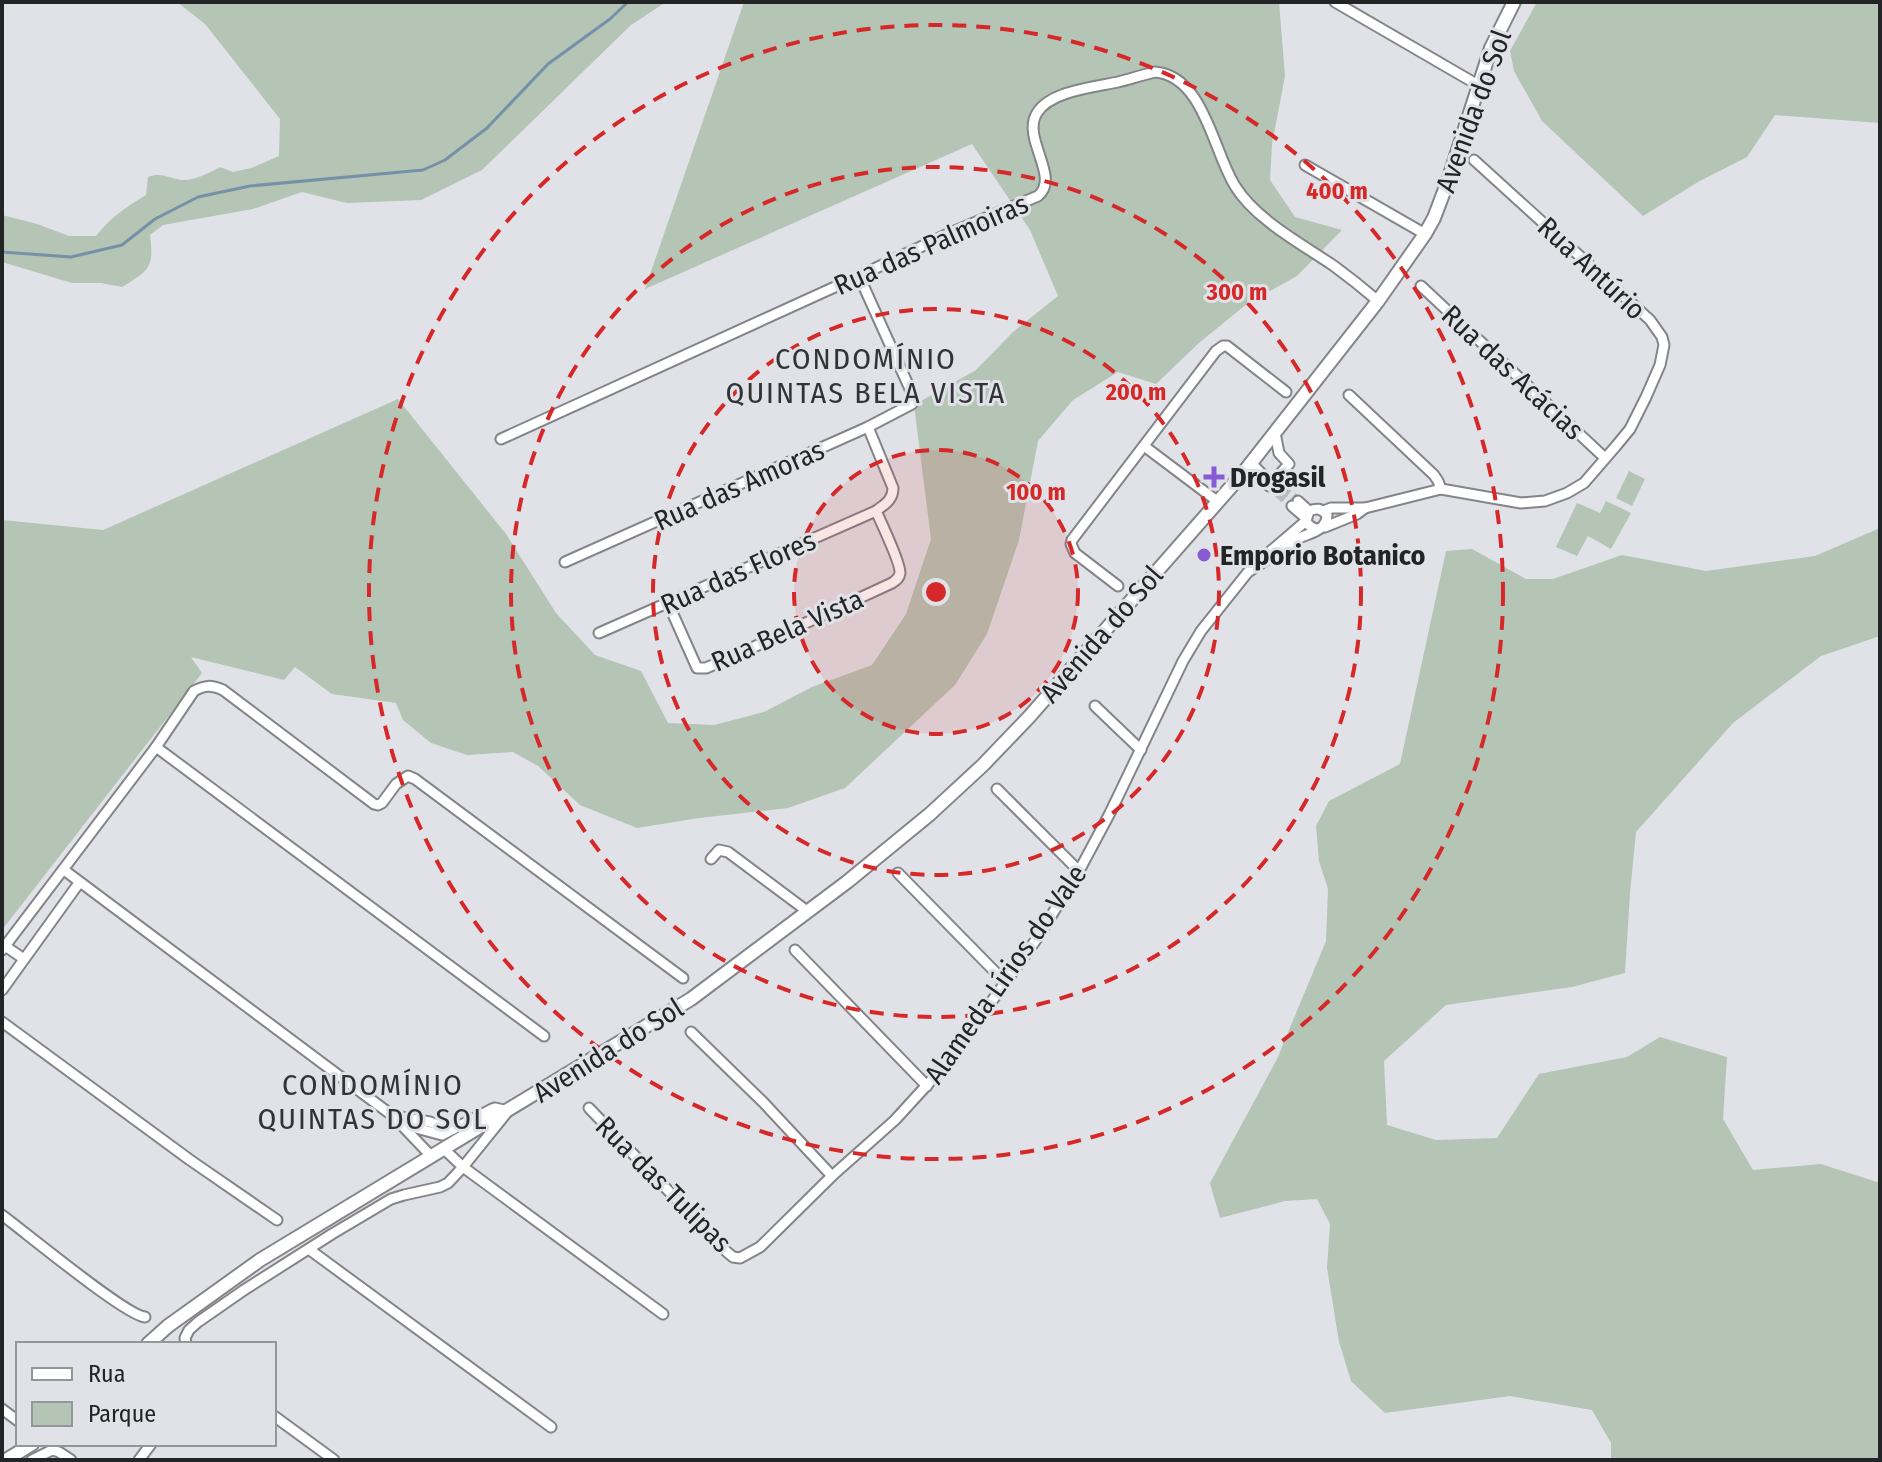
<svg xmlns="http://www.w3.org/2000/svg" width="1882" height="1462" font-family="'Fira Sans Condensed',sans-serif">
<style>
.green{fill:#b4c4b5}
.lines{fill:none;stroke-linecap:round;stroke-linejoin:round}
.stream{stroke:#7691a7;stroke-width:3}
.street-tunnel{stroke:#babcc0;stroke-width:9;stroke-dasharray:9 4.5;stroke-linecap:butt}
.street-casing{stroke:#838589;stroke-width:13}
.secondary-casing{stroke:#838589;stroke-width:16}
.street{stroke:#fff;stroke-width:9}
.secondary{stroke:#fff;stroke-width:12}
.ring{fill:none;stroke:#d62828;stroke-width:4;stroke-dasharray:14 10}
.poi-dot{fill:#865bd4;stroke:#e0e2e7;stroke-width:3}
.labels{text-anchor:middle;stroke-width:6;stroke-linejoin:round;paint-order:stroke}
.street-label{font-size:28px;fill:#232425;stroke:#e0e2e7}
.poi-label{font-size:28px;font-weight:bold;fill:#232425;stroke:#e0e2e7;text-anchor:start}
.neighbourhood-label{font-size:30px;letter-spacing:2px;fill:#323337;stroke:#e0e2e7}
.centre{fill:#d62828;stroke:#e0e2e7;stroke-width:4}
.ring-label{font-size:24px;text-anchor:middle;font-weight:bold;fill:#d62828;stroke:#e0e2e7;stroke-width:6;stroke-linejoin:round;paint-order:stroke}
</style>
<rect width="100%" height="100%" fill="#e0e2e7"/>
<g class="green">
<path d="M 177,2 L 666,2 L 631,25 L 482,170 L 421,200 L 347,203 L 302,192 L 253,209 L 163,225 L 150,235 C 154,267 150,270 122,287 L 101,283 L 72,283 L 2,262 L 2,215 L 37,224 L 69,236 L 96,236 C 110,218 126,207 146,195 L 148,177 C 161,172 168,178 181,180 C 194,181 209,173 220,167 L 233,172 L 251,168 L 279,156 L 280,119 L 205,24 Z"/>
<polygon points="744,2 1279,2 1285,76 1272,144 1270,180 1295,217 1342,230 1297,276 1248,303 1200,342 1156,384 1118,372 1073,400 1038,441 1019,540 987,634 955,685 845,788 788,808 699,818 637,828 580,805 538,766 513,752 467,755 431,743 403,720 396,703 332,694 295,667 284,680 191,657 202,673 2,930 2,520 103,530 398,399 506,534 556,613 595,655 641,671 668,723 714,725 764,712 812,687 872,665 906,614 931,539 914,405 976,370 1013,332 1058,296 1030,230 972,144 645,289"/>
<polygon points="1537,2 1880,2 1880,123 1775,115 1747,157 1698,182 1643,216 1542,121 1514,71 1510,51"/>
<polygon points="1629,471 1645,479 1632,506 1616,498"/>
<polygon points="1606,501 1631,513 1611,549 1588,536 1577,556 1556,547 1577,503 1600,513"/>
<polygon points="1880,528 1880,636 1821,656 1733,723 1636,832 1630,893 1625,973 1572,987 1446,1005 1384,1061 1387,1125 1436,1140 1497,1138 1539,1074 1627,1057 1660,1037 1727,1057 1723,1119 1753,1170 1821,1164 1880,1183 1880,1460 1611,1460 1611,1443 1592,1410 1510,1396 1385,1413 1351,1381 1339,1342 1327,1268 1330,1224 1317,1199 1285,1201 1220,1218 1210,1183 1277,1059 1326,941 1328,889 1319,861 1316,826 1329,801 1400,764 1446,551 1472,549 1526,579 1553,579 1622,555 1706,571 1815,556"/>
</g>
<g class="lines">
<polyline class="stream" points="2,252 71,257 122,245 155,219 198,197 250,186 423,170 445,160 487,128 548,64 610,19 628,2"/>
<g class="street-tunnel">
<polyline points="1282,488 1298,501"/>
<polyline points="1278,493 1292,506"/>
</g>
<defs>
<g id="street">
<polyline points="1335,2 1478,85"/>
<polyline points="1305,165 1425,234"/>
<polyline points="1421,286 1605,458"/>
<polyline points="1349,395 1434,475 1438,481 1441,489"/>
<path d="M 501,439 L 859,276 L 950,233 L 1038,196 C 1061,177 1021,138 1037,113 C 1050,91 1095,87 1118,82 C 1130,79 1142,75 1155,72 C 1204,76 1213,151 1235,186 C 1256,220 1302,244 1334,266 C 1349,277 1364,289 1378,301"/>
<polyline points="1144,446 1217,501"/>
<polyline points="1251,463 1271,483 1282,488"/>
<polyline points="1269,486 1289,464 1279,453 1275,433"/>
<polyline points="1298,501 1309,511"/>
<polyline points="1292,506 1306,518"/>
<polyline points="1324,511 1331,508 1365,508 1441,489 1521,503 1545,501 1567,493 1584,483 1616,446 1630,429 1646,397 1660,365 1664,345 1662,337 1650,320 1474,160"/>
<polyline points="1325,527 1357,514 1365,508"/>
<polyline points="1265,556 1306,521"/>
<polyline points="565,562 868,427 912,404 913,399 910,389 859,276"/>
<polyline points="1118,586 1075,553 1071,544 1072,540 1216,351 1223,346 1227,346 1286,392"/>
<path d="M 668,603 L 697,668 L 706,668 L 743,652 L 892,583 C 896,580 899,579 900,573 C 901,564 881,522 876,511"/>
<path d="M 599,633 L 876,511 C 885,504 893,500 893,488 L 868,427"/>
<polyline points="1095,706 1141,750"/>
<polyline points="156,747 544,1036"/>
<polyline points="997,789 1079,871"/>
<polyline points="711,859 719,850 728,852 807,911"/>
<polyline points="64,870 393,1116 432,1157"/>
<polyline points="898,873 1005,982"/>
<polyline points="5,946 24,959"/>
<path d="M 2,950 L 156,747 L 194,691 C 205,685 211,685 223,690 L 374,804 L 378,805 L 382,803 L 396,784 L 408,776 L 415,779 L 683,978"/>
<polyline points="795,950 927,1086"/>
<polyline points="2,990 79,883"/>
<polyline points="2,1022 190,1160 277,1220"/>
<polyline points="691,1032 763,1102 832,1176"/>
<path d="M 589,1108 L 727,1252 L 733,1257 L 740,1258 L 760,1247 L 832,1176 L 895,1120 L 948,1062 L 1038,937 L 1079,871 L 1110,813 L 1183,661 L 1201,631 L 1248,572 L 1297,539 C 1309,533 1327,531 1327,515 C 1321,508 1317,508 1309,511 L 1306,521 C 1309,527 1313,529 1319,529"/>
<polyline points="401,1117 430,1122 452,1130"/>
<polyline points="444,1149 463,1167 663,1314"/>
<path d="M 2,1215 C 25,1232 125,1315 145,1317"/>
<polyline points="310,1250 551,1427"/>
<polyline points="186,1344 185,1338 189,1330 198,1322 244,1290 332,1234 391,1199 404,1195 440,1187 448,1183 463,1167 508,1111 495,1108 492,1109 442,1135 416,1128 395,1116"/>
<polyline points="2,1409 18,1421"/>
<polyline points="274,1416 334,1460"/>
<polyline points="32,1460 52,1450 59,1452 71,1460"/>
<polyline points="139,1460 151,1444"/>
</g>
<g id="secondary">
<polyline points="148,1344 168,1326 260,1260 691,999 847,882 930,814 983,765 1029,717 1244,472 1378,301 1425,234 1434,218 1448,181 1491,48 1514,2"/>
<polyline points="6,1460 32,1444"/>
</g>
</defs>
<use href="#street" class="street-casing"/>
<use href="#secondary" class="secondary-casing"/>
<use href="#street" class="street"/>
<use href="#secondary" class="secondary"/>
</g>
<circle cx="936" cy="592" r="142" fill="#d62828" fill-opacity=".12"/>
<g class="ring">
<circle cx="936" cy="592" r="142"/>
<circle cx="936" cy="592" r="283"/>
<circle cx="936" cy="592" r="425"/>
<circle cx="936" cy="592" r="567"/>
</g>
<g class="poi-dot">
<path d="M1210 465h8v8h8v8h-8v8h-8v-8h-8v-8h8z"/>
<circle cx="1204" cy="555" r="8"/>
</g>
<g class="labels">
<g class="street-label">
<text transform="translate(1473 111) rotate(-70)" y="10">Avenida do Sol</text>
<text transform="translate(931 244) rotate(-24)" y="10">Rua das Palmoiras</text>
<text transform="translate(1592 268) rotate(43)" y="10">Rua Antúrio</text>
<text transform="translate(1513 372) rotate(43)" y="10">Rua das Acácias</text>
<text transform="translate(739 485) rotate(-24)" y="10">Rua das Amoras</text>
<text transform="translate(738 572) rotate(-24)" y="10">Rua das Flores</text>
<text transform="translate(787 630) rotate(-24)" y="10">Rua Bela Vista</text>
<text transform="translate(1101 634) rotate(-49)" y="10">Avenida do Sol</text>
<text transform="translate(1005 974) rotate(-55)" y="10">Alameda Lírios do Vale</text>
<text transform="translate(608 1050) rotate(-32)" y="10">Avenida do Sol</text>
<text transform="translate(664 1184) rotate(45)" y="10">Rua das Tulipas</text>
</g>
<g class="poi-label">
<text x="1230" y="487">Drogasil</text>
<text x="1220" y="565">Emporio Botanico</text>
</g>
<g class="neighbourhood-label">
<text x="866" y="369">CONDOMÍNIO<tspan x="866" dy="34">QUINTAS BELA VISTA</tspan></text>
<text x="373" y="1095">CONDOMÍNIO<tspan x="373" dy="34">QUINTAS DO SOL</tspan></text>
</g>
</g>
<circle cx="936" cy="592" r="12" class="centre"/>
<g class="ring-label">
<text x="1337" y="199">400 m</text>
<text x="1237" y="300">300 m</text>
<text x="1136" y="400">200 m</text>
<text x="1036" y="500">100 m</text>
</g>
<rect width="1882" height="1462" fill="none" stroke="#232425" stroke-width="8"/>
<rect x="16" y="1342" width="260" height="104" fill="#e0e2e7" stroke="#949699" stroke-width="2"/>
<rect x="32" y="1368" width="40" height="12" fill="#ffffff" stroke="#949699" stroke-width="2"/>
<text x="88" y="1382" font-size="24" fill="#232425">Rua</text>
<rect x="32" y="1402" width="40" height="24" fill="#b4c4b5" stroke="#949699" stroke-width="2"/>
<text x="88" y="1422" font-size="24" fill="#232425">Parque</text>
</svg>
